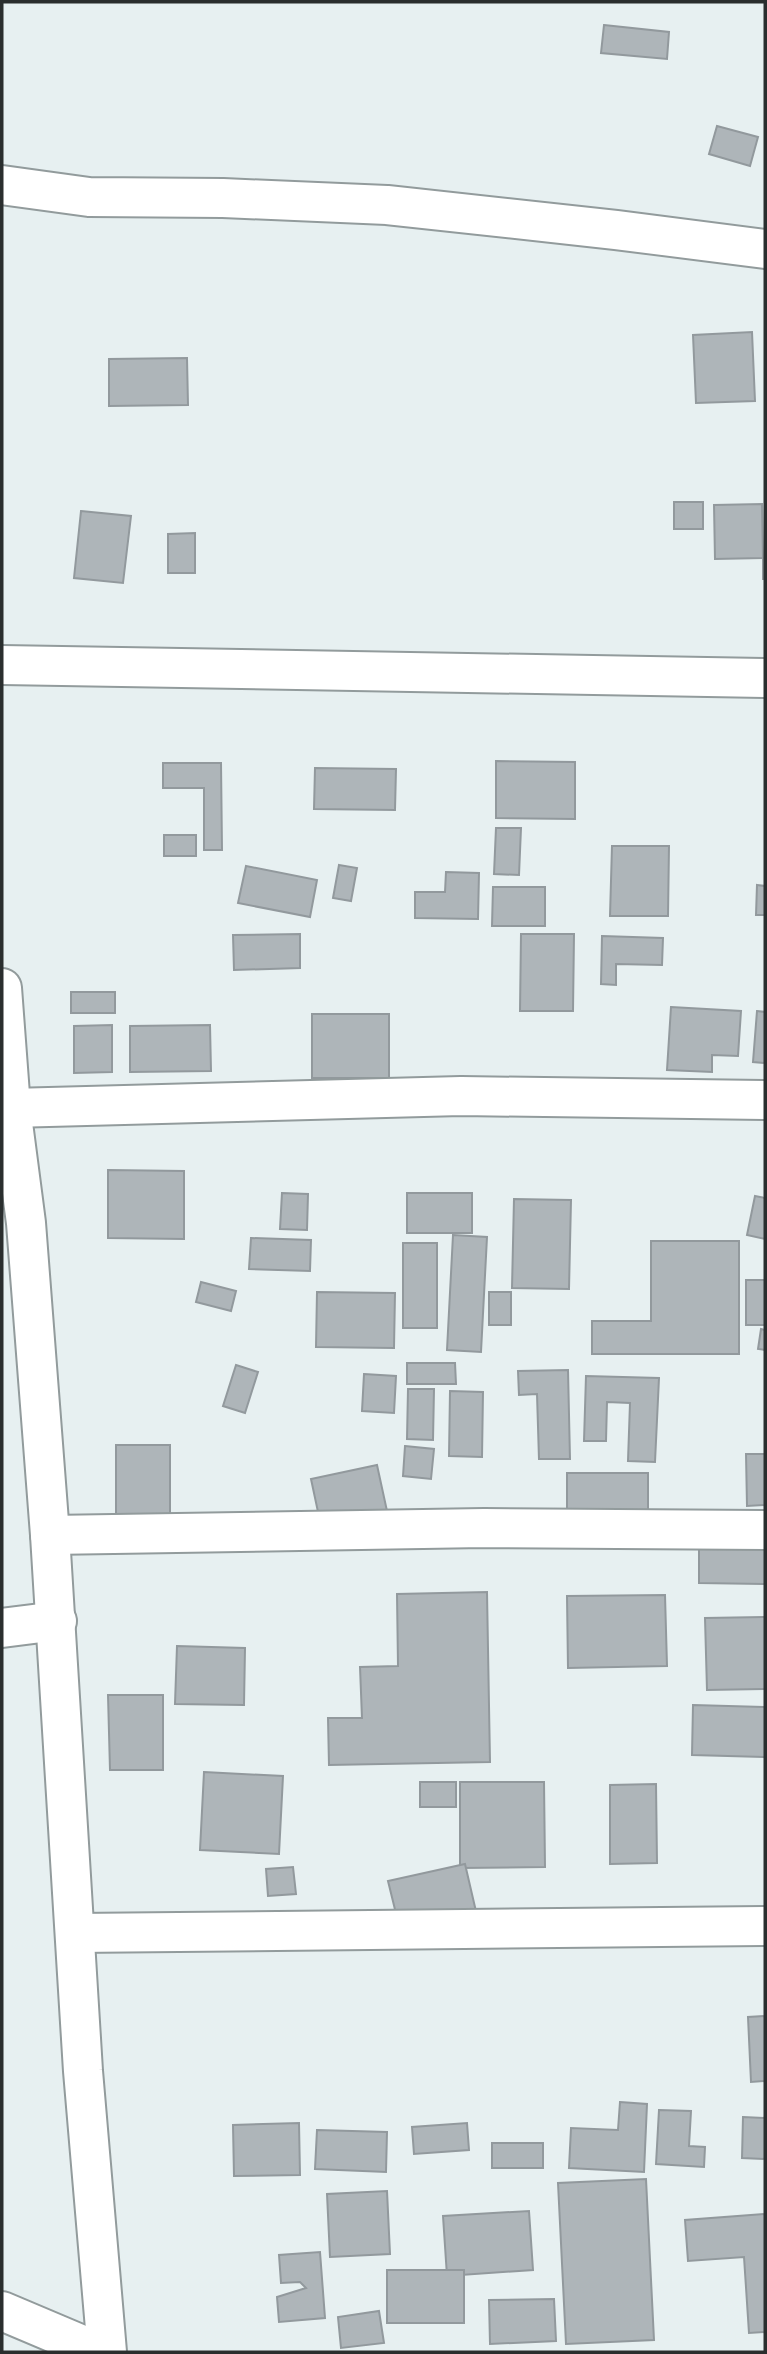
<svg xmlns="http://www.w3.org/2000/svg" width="767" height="2354" font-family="'Asap Condensed',sans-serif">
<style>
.building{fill:#aeb5b9;stroke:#92999d;stroke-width:2}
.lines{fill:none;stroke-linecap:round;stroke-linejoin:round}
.street-casing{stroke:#929b9c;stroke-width:42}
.street{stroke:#fff;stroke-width:38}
</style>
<rect width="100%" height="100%" fill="#e7f0f1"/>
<g class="building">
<polygon points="604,25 669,32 667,59 601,53"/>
<polygon points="717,126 758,137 750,166 709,154"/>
<polygon points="752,332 755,401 696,403 693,335"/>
<polygon points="187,358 188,405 109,406 109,359"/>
<rect x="674" y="502" width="29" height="27"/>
<polygon points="762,504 763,558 715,559 714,505"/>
<polygon points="81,511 131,516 123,583 74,578"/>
<polygon points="195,533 195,573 168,573 168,534"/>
<rect x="763" y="558" width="2" height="21"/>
<polygon points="496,761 575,762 575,819 496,818"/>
<polygon points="163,763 221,763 222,850 204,850 204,788 163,788"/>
<polygon points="315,768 396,769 395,810 314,809"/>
<polygon points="496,828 521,828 519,875 494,874"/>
<rect x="164" y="835" width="32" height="21"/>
<polygon points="612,846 669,846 668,916 610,916"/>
<polygon points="339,865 357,868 351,901 333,898"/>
<polygon points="246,866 317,880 310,917 238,903"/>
<polygon points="446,872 479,873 478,919 415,918 415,892 445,892"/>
<polygon points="757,885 765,886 765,915 756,915"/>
<polygon points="493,887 545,887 545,926 492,926"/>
<polygon points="300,934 300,968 234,970 233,935"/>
<polygon points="521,934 574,934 573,1011 520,1011"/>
<polygon points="602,936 663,938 662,965 616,964 616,985 601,984"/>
<rect x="71" y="992" width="44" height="21"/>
<polygon points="671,1007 741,1011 738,1056 712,1055 712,1072 667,1070"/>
<polygon points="757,1011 765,1012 765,1063 753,1062"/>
<rect x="312" y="1014" width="77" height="64"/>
<polygon points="112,1025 112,1072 74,1073 74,1026"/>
<polygon points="210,1025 211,1071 130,1072 130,1026"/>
<polygon points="108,1170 184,1171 184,1239 108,1238"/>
<polygon points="282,1193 308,1194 307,1230 280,1229"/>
<rect x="407" y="1193" width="65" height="40"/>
<polygon points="755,1196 765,1198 765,1239 747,1235"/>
<polygon points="514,1199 571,1200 569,1289 512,1288"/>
<polygon points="453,1235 487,1237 481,1352 447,1350"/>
<polygon points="251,1238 311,1240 310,1271 249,1269"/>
<polygon points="651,1241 739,1241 739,1354 592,1354 592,1321 651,1321"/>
<rect x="403" y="1243" width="34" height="85"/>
<rect x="746" y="1280" width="19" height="45"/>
<polygon points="201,1282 236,1291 231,1311 196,1302"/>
<polygon points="317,1292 395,1293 394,1348 316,1347"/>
<rect x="489" y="1292" width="22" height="33"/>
<polygon points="761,1329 765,1330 765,1350 758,1349"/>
<polygon points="407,1363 455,1363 456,1384 407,1384"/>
<polygon points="236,1365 258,1372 245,1413 223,1406"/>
<polygon points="568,1370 570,1459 539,1459 537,1394 519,1395 518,1371"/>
<polygon points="364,1374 396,1376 394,1413 362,1411"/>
<polygon points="586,1376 659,1378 655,1462 628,1461 630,1403 607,1402 606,1441 584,1441"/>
<polygon points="408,1389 434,1389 433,1440 407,1439"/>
<polygon points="450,1391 483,1392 482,1457 449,1456"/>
<rect x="116" y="1445" width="54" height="80"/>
<polygon points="405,1446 434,1449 431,1479 403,1476"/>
<polygon points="746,1454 765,1454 765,1505 747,1506"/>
<polygon points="377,1465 387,1511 321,1526 311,1479"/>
<rect x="567" y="1473" width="81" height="51"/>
<polygon points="699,1535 765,1536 765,1584 699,1583"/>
<polygon points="487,1592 490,1762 329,1765 328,1718 362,1718 360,1667 398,1666 397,1594"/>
<polygon points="665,1595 667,1666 568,1668 567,1596"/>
<polygon points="765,1617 765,1689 707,1690 705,1618"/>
<polygon points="177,1646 245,1648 244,1705 175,1704"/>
<polygon points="108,1695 163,1695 163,1770 110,1770"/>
<polygon points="693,1705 765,1707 765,1757 692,1755"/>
<polygon points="204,1772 283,1776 279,1854 200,1850"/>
<rect x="420" y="1782" width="36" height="25"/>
<polygon points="460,1782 544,1782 545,1867 460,1868"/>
<polygon points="656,1784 657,1863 610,1864 610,1785"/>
<polygon points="465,1864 478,1920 402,1938 388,1881"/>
<polygon points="293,1867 296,1894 268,1896 266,1869"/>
<polygon points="765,2016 765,2081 751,2082 748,2017"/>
<polygon points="620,2102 647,2104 644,2172 569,2168 571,2128 618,2130"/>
<polygon points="659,2110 691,2111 689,2146 705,2147 704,2167 656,2164"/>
<polygon points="743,2117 765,2118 765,2159 742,2158"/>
<polygon points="299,2123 300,2175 234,2176 233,2125"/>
<polygon points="467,2123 469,2150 414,2154 412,2127"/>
<polygon points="317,2130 387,2132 386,2172 315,2169"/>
<rect x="492" y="2143" width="51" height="25"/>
<polygon points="646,2179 654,2340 566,2344 558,2183"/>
<polygon points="387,2191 390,2254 330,2257 327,2194"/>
<polygon points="529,2211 533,2270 447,2276 443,2216"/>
<polygon points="765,2214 765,2332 749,2333 744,2257 688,2261 685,2220"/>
<polygon points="320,2252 325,2318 279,2322 277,2297 306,2288 300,2282 281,2283 279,2255"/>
<rect x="387" y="2270" width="77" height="53"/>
<polygon points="554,2299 556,2341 490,2344 489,2300"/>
<polygon points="379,2311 384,2343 341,2348 338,2317"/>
</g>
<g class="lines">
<defs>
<g id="street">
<polyline points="2,185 89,197 223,198 387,205 616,230 765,249"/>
<polyline points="2,665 765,678"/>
<polyline points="2,988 11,1108 26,1223 50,1535 83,2071 107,2352"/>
<polyline points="11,1108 461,1096 765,1100"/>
<polyline points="50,1535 484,1528 765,1530"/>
<polyline points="2,1628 57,1621"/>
<polyline points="75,1933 765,1926"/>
<polyline points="2,2311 99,2352"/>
</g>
</defs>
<use href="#street" class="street-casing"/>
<use href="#street" class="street"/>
</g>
<rect width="767" height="2354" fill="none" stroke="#2a2e2e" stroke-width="7"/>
</svg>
